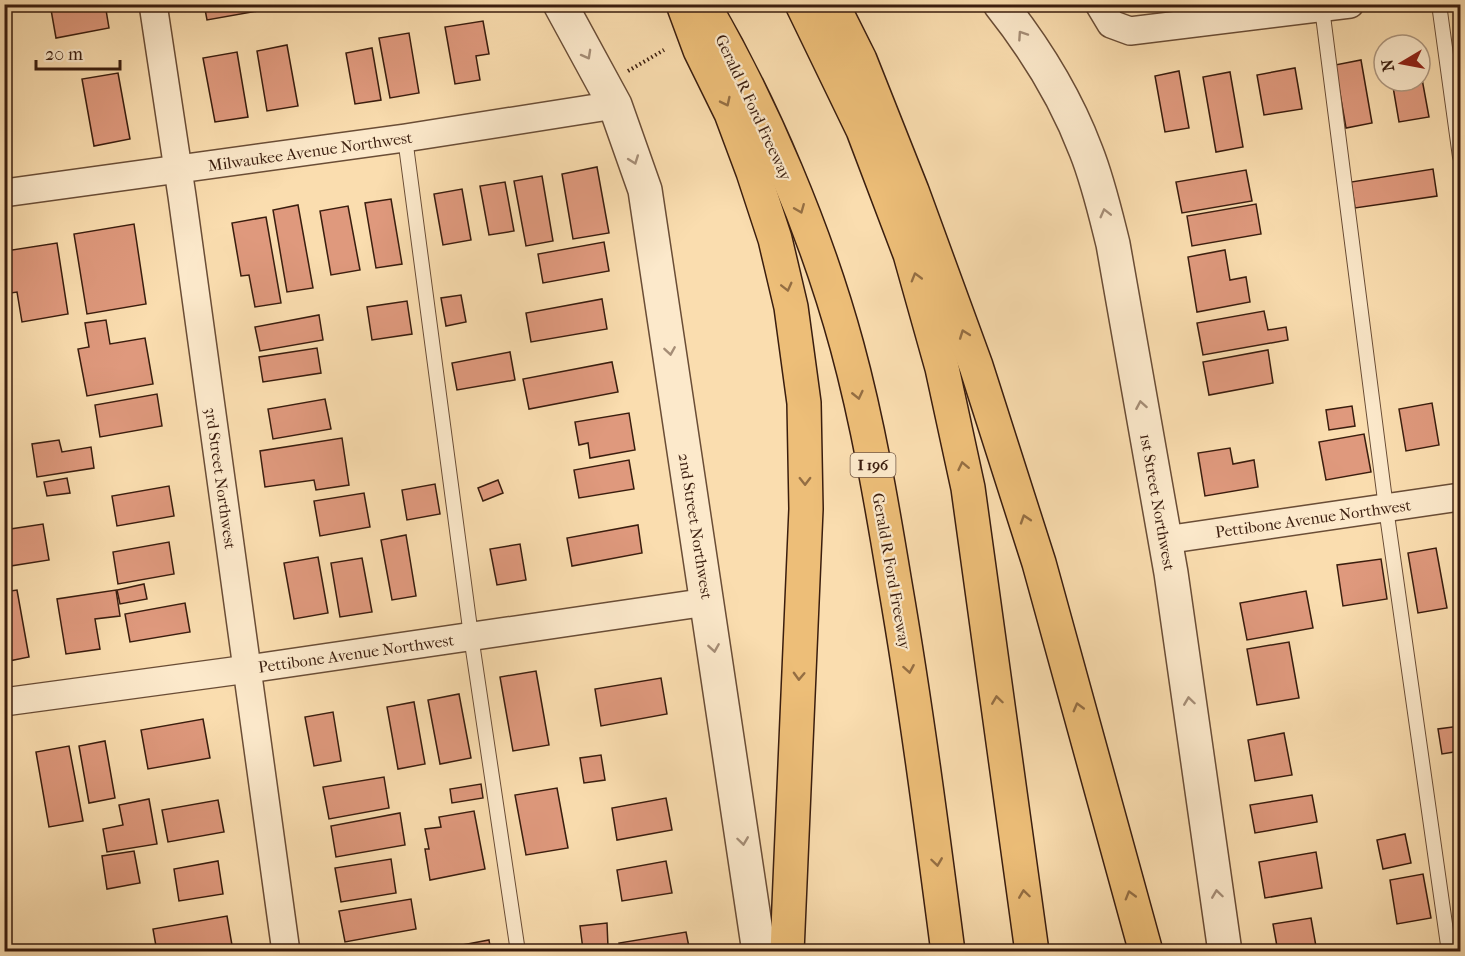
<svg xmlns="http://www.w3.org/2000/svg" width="1465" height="956" font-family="'IM FELL French Canon',serif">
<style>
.building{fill:#df997d;stroke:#3a1d0e;stroke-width:1.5}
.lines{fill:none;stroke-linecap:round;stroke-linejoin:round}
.service-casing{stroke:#6a4d36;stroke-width:16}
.minor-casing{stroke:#6a4d36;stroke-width:30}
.tertiary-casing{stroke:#6a4d36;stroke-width:36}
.motorway-casing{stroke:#3a1d0e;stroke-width:36}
.path{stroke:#3a1d0e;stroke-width:4;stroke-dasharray:1.5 3;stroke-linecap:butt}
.service{stroke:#fce9cb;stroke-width:14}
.minor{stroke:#fce9cb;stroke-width:27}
.tertiary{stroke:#fce9cb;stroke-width:33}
.motorway{stroke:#edbe78;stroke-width:33}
.oneway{stroke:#a58d76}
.oneway2{stroke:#946e43}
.labels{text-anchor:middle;stroke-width:4.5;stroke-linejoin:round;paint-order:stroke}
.shield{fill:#fce9cb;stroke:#745a47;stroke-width:1.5}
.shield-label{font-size:15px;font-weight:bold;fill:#3a1d0e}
.street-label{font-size:16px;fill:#3a1d0e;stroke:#fce9cb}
</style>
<rect width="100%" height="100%" fill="#faddaf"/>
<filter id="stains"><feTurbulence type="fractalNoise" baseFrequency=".00333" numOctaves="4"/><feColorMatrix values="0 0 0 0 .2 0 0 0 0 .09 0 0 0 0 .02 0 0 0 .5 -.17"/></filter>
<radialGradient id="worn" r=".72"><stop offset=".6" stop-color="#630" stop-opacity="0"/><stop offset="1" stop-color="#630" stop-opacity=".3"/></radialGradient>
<g class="building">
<polygon points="50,4 105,4 109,28 56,38"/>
<polygon points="204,4 274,4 275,8 207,20"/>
<polygon points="483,21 489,54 476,56 480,80 455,84 445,27"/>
<polygon points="409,33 419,93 390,98 379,38"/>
<polygon points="287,45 298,106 267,111 257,51"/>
<polygon points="372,48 381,100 355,104 346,53"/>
<polygon points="237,52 248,117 215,122 203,58"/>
<polygon points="1361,60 1372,123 1346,128 1335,65"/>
<polygon points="1295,68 1302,109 1264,115 1257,75"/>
<polygon points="1420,68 1429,117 1399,122 1392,81 1420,81"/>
<polygon points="1179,71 1189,128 1165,132 1155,76"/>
<polygon points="1230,72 1243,147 1216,152 1203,77"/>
<polygon points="118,73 130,139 94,146 82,79"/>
<polygon points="597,167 609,233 573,239 562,174"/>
<polygon points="1433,169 1437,196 1355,208 1351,182"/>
<polygon points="1246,170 1252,201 1182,213 1176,182"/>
<polygon points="542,176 553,241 526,246 514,181"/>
<polygon points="505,182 514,231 489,235 480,186"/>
<polygon points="462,189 471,240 443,245 434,194"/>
<polygon points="391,199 402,264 376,268 365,203"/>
<polygon points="1256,204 1261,234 1192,246 1187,216"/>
<polygon points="298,205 313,288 287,292 273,210"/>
<polygon points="348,206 360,270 331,275 320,211"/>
<polygon points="266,217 281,303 255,307 249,275 241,276 232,223"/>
<polygon points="134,224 146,304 87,314 74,234"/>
<polygon points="604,242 609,271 543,283 538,254"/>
<polygon points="57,243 68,314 22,322 17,292 4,294 4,246 6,251"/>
<polygon points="1225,250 1230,280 1246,277 1250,302 1197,312 1188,257"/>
<polygon points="461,295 466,322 446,326 441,298"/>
<polygon points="602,299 607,329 531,342 526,313"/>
<polygon points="407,301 412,334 372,340 367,307"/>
<polygon points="1264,311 1268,330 1286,327 1288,340 1203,355 1197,323"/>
<polygon points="319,315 323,340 260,351 255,327"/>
<polygon points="106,320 110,344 145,338 153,384 87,396 78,349 89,347 85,323"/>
<polygon points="317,348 321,373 263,382 259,357"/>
<polygon points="1268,350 1273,383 1209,395 1203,362"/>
<polygon points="510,352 515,380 457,390 452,363"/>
<polygon points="612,362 618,392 529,409 523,379"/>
<polygon points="157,394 162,426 100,437 95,405"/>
<polygon points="325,399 331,429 273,439 268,409"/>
<polygon points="1432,403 1439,445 1406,451 1399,409"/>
<polygon points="1352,406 1355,426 1329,430 1326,410"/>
<polygon points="629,413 635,450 590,458 588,443 579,445 575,422"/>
<polygon points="1364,434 1371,472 1326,480 1319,442"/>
<polygon points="342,438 349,485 316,490 314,480 265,487 260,451"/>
<polygon points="59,440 62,452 91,447 94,468 37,477 32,444"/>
<polygon points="1230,448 1233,464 1254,460 1258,487 1205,496 1198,453"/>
<polygon points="629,460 634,489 579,498 574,470"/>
<polygon points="67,478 70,493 47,496 44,482"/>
<polygon points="498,480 503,493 483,501 478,488"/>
<polygon points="435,484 440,514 407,520 402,490"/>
<polygon points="169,486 174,516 117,526 112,496"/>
<polygon points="364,493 370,527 320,536 314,501"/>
<polygon points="43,524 49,560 4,567 4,530"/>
<polygon points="638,525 642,553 572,566 567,538"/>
<polygon points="406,535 416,596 392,600 381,540"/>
<polygon points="169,542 174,574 118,584 113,552"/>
<polygon points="520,544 526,580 497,585 490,549"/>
<polygon points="1436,548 1447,608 1418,613 1408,553"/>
<polygon points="318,557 328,613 294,619 284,563"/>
<polygon points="362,558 372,612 340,617 331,563"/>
<polygon points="1381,559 1387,599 1343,606 1337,565"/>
<polygon points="144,584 147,599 120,604 117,590"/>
<polygon points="17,590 29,657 4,662 4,592"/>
<polygon points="116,590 120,616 95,619 100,649 66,654 57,599"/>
<polygon points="1306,591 1313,628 1247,640 1240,603"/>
<polygon points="185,603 190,632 130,642 125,614"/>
<polygon points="1289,642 1299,698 1257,705 1247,649"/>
<polygon points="536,671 549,745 513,751 500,677"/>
<polygon points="661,678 667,714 601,726 595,689"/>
<polygon points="459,694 471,758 440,764 428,700"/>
<polygon points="414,702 425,764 398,769 387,707"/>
<polygon points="333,712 341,761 314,766 305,717"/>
<polygon points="203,719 210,758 148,769 141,730"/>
<polygon points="1460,726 1460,751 1442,754 1438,729"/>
<polygon points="1284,733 1292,775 1255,781 1248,740"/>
<polygon points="105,741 115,798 89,803 79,746"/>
<polygon points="69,746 83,821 49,827 36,752"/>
<polygon points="601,755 605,780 584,783 580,758"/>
<polygon points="384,777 389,808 329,819 323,787"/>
<polygon points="481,784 483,798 452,803 450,789"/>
<polygon points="557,788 568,848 526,855 515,795"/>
<polygon points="1312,795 1317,822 1255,833 1250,805"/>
<polygon points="666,798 672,830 617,840 612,808"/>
<polygon points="149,799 157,844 107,852 103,829 123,825 119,805"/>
<polygon points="218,800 224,832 168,842 162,810"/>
<polygon points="474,811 485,869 430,880 425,849 429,849 425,829 441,827 439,817"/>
<polygon points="400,813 405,845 336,857 331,826"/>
<polygon points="1405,834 1411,863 1383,869 1377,840"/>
<polygon points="134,851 140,883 107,889 102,856"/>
<polygon points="1316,852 1322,888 1265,898 1259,862"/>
<polygon points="391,859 396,893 341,902 335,868"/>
<polygon points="218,861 223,894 179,901 174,869"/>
<polygon points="666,861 672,893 622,901 617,870"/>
<polygon points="1423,874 1431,918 1397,924 1390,880"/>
<polygon points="411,899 416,929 345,942 339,911"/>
<polygon points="227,916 233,951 157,952 153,929"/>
<polygon points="1311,918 1317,952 1278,952 1273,924"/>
<polygon points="607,923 608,947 583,950 580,926"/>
<polygon points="686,932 690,952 621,952 619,943"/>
<polygon points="489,940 491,952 447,952 446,948"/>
</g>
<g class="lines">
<defs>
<g id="service">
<polyline points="1439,4 1460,157"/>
<polyline points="1322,8 1386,508 1449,952"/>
<polyline points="405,138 471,636 518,952"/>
</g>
<g id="minor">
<polyline points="153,4 182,196 286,952"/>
<polyline points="1099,4 1111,24 1130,31 1350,4"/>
<polyline points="4,193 405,138 615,105"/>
<polyline points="1165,540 1460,497"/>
<polyline points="4,702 248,669 707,602"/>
</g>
<g id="tertiary">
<polyline points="560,4 615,105 645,190 759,952"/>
<path d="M 1000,4 C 1035,48 1066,98 1086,151 C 1098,181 1105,212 1113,244 L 1171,573 L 1225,952"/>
</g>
<g id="motorway">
<polyline points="683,4 700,50 731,113 753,172 775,239 791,307 804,403 806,509 787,952"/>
<path d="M 703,4 C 763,107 816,232 847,346 C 868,423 882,505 895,584 C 916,706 932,829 948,952"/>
<polyline points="802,4 863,130 910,254 942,368 968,488 1032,952"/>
<polyline points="832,4 860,60 912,191 976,366 1039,563 1146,952"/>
</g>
</defs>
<use href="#service" class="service-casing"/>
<use href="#minor" class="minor-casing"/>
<use href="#tertiary" class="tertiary-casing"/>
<use href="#motorway" class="motorway-casing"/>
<polyline class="path" points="628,71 664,50"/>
<use href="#service" class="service"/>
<use href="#minor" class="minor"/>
<use href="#tertiary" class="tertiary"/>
<use href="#motorway" class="motorway"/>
</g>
<defs><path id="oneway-chevron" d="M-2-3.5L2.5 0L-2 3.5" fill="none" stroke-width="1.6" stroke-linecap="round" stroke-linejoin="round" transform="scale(1.5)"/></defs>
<g class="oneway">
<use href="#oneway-chevron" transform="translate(1022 35) rotate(-124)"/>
<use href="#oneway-chevron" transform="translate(587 55) rotate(61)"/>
<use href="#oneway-chevron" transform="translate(634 160) rotate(70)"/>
<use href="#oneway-chevron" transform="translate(1105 213) rotate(-104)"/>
<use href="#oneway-chevron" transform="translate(670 351) rotate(81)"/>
<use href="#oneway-chevron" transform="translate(1141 405) rotate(-100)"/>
<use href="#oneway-chevron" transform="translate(714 648) rotate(81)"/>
<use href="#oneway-chevron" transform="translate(1189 701) rotate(-98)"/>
<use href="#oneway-chevron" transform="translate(743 841) rotate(82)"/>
<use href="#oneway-chevron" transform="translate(1217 894) rotate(-98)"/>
</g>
<g class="oneway2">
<use href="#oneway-chevron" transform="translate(726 102) rotate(64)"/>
<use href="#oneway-chevron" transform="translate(800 209) rotate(68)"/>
<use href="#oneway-chevron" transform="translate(916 277) rotate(-106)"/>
<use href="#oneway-chevron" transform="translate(787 287) rotate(76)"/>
<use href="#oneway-chevron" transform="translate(964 334) rotate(-110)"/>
<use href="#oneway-chevron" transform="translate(858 395) rotate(77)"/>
<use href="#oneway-chevron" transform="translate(963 466) rotate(-102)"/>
<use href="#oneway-chevron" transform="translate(805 481) rotate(89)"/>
<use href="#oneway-chevron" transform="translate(1025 519) rotate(-108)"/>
<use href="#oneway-chevron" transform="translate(909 669) rotate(80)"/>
<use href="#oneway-chevron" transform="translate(799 676) rotate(92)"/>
<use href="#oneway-chevron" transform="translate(997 700) rotate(-98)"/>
<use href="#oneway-chevron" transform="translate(1078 707) rotate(-105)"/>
<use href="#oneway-chevron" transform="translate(937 862) rotate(82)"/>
<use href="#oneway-chevron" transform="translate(1024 894) rotate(-98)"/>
<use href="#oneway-chevron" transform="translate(1130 895) rotate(-106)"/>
</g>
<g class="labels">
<rect class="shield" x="850.5" y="453" width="45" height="24" rx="4.5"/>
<g class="shield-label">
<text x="873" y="470">I 196</text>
</g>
<g class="street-label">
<text transform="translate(754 107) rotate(65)" y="6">Gerald R Ford Freeway</text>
<text transform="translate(310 151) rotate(-8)" y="6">Milwaukee Avenue Northwest</text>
<text transform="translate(221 478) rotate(82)" y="6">3rd Street Northwest</text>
<text transform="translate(1158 502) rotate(80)" y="6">1st Street Northwest</text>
<text transform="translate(1313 518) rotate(-8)" y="6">Pettibone Avenue Northwest</text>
<text transform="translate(696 526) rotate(81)" y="6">2nd Street Northwest</text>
<text transform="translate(892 571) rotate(80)" y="6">Gerald R Ford Freeway</text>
<text transform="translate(356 653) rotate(-8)" y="6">Pettibone Avenue Northwest</text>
</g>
</g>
<rect width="1465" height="956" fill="none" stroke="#faddaf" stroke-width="24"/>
<rect x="6" y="6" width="1453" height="944" fill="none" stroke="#3a1d0e" stroke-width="3"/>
<rect x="12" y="12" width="1441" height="932" fill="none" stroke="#3a1d0e" stroke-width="1.5"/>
<g transform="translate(1402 63) rotate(260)"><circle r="28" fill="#fce9cb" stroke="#ae977f" stroke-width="1.5"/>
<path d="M0-4.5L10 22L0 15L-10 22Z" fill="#8f2418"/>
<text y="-9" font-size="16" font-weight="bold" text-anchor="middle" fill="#3a1d0e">N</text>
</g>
<path d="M36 60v9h84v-9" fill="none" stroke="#3a1d0e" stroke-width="3"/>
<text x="45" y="60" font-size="18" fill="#3a1d0e" stroke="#fce9cb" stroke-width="4.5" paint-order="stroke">20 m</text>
<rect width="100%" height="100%" filter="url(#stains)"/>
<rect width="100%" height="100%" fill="url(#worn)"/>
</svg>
